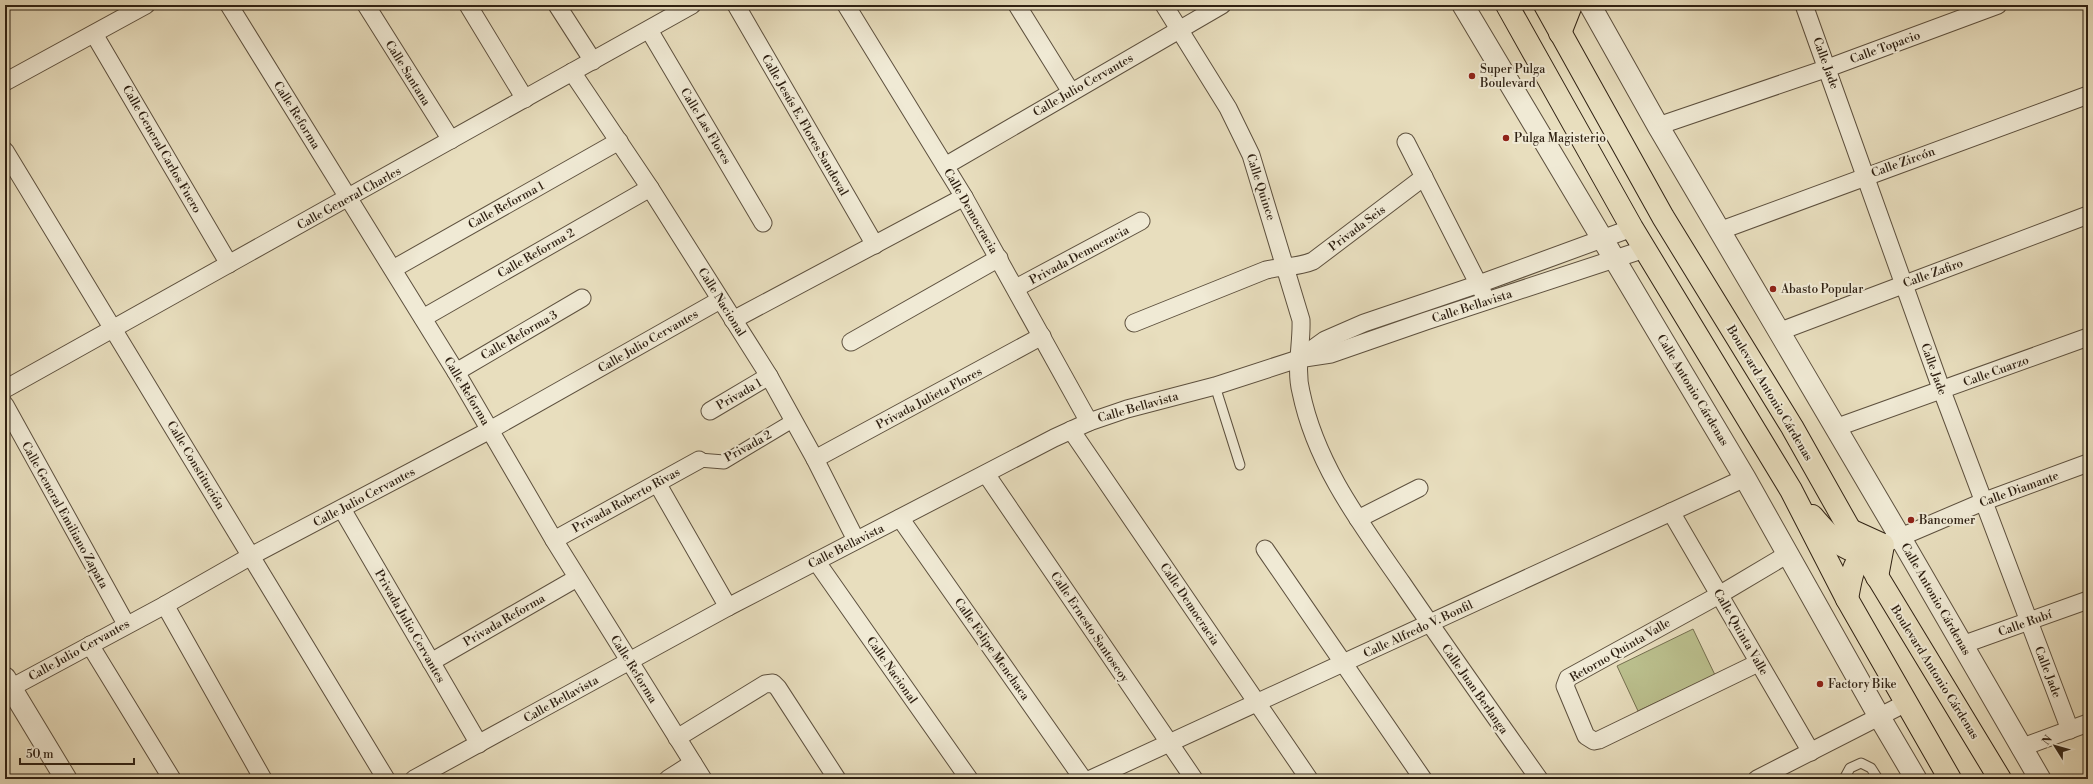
<svg xmlns="http://www.w3.org/2000/svg" width="2093" height="784" font-family="'Libre Bodoni',serif">
<style>
.green{fill:#bbc08e;stroke:#757050}
.lines{fill:none;stroke-linecap:round;stroke-linejoin:round}
.service-casing{stroke:#5d503e;stroke-width:11}
.pedestrian-casing{stroke:#5d503e;stroke-width:15}
.minor-casing{stroke:#5d503e;stroke-width:19}
.tertiary-casing{stroke:#5d503e;stroke-width:23}
.primary-casing{stroke:#2f2113;stroke-width:24}
.service{stroke:#f0ead5;stroke-width:9}
.pedestrian{stroke:#f0ead5;stroke-width:13}
.minor{stroke:#f0ead5;stroke-width:17}
.tertiary{stroke:#f0ead5;stroke-width:21}
.primary{stroke:#e8debe;stroke-width:22}
.poi-dot{fill:#8f2418;stroke:#f0ead5;stroke-width:1.5}
.labels{text-anchor:middle;stroke-width:4;stroke-linejoin:round;paint-order:stroke}
.street-label{font-size:12px;fill:#2f2113;stroke:#f0ead5}
.poi-label{font-size:12px;fill:#2f2113;stroke:#f0ead5;text-anchor:start}
</style>
<rect width="100%" height="100%" fill="#e8debe"/>
<filter id="stains"><feTurbulence type="fractalNoise" baseFrequency=".005" numOctaves="4"/><feColorMatrix values="0 0 0 0 .2 0 0 0 0 .09 0 0 0 0 .02 0 0 0 .5 -.17"/></filter>
<radialGradient id="worn" r=".72"><stop offset=".6" stop-color="#630" stop-opacity="0"/><stop offset="1" stop-color="#630" stop-opacity=".3"/></radialGradient>
<polygon class="green" points="1693,629 1715,675 1638,711 1617,666"/>
<g class="lines">
<defs>
<g id="service">
<polyline points="1215,386 1240,465"/>
<polyline points="1844,779 1850,768 1861,763 1871,768 1878,779"/>
</g>
<polyline id="pedestrian" points="699,460 724,462 794,420"/>
<g id="minor">
<polyline points="229,5 456,372 554,540 703,779"/>
<polyline points="366,5 451,140"/>
<polyline points="468,5 525,99"/>
<polyline points="557,5 593,61"/>
<polyline points="736,5 875,245"/>
<polyline points="846,5 964,197 1089,422"/>
<polyline points="1017,5 1071,92"/>
<path d="M 1164,5 L 1228,108 L 1251,155 L 1301,320 C 1302,344 1295,368 1301,392 C 1316,465 1361,524 1402,583 C 1447,649 1493,714 1539,779"/>
<polyline points="1804,5 1942,391 2070,730"/>
<polyline points="649,30 763,223"/>
<polyline points="94,34 229,264"/>
<polyline points="572,72 650,188 769,376 815,459 856,540"/>
<polyline points="5,82 146,5"/>
<polyline points="1658,126 1828,68 1998,5"/>
<polyline points="1406,142 1483,293"/>
<polyline points="5,151 386,779"/>
<polyline points="945,166 1222,5"/>
<polyline points="1719,231 2088,95"/>
<polyline points="393,269 619,141"/>
<polyline points="1016,288 1141,221"/>
<polyline points="423,318 650,188"/>
<polyline points="733,320 964,197"/>
<path d="M 1134,323 L 1266,270 C 1282,266 1297,268 1313,261 L 1424,177"/>
<polyline points="1778,332 2088,215"/>
<polyline points="851,342 999,258"/>
<polyline points="1300,358 1325,340 1364,323 1479,284 1632,228"/>
<polyline points="456,372 582,298"/>
<polyline points="5,389 692,5"/>
<polyline points="5,405 126,624"/>
<polyline points="710,411 769,376"/>
<polyline points="1835,428 2088,337"/>
<polyline points="1071,430 1309,779"/>
<polyline points="815,459 1042,336"/>
<polyline points="986,474 1194,779"/>
<polyline points="657,483 728,607"/>
<polyline points="342,509 479,744"/>
<polyline points="1671,512 1811,752"/>
<polyline points="900,518 1083,779"/>
<polyline points="1358,519 1419,488"/>
<polyline points="554,540 699,460"/>
<polyline points="1889,542 1985,501 2088,463"/>
<polyline points="1265,549 1423,779"/>
<polyline points="816,561 969,779"/>
<polyline points="165,605 263,779"/>
<polyline points="90,645 172,779"/>
<polyline points="1962,645 2088,600"/>
<polyline points="431,662 577,578"/>
<polyline points="1758,663 1599,740 1594,741 1586,736 1565,686 1568,678 1719,595 1788,554"/>
<polyline points="5,691 165,605 251,556 490,430 720,300"/>
<polyline points="677,738 765,684 773,683 778,688 837,779"/>
<polyline points="2020,748 2088,723"/>
<polyline points="414,779 728,607 1054,438 1089,422 1127,409 1215,386 1298,359 1331,354 1426,321 1645,249"/>
<polyline points="668,779 693,763"/>
<polyline points="1091,779 1745,478"/>
<polyline points="1757,779 1906,703"/>
</g>
<g id="tertiary">
<polyline points="1463,5 1745,478 1880,718 1916,779"/>
<polyline points="1590,5 1658,126 1900,537 2040,779"/>
<polyline points="5,678 66,779"/>
</g>
<g id="primary">
<polyline points="1507,5 1632,228 1791,490 1847,599 1950,779"/>
<polyline points="1545,5 1663,217 1792,427 1863,553 2000,779"/>
<polyline points="1560,33 1571,5"/>
<path d="M 1812,516 C 1827,533 1839,549 1863,553"/>
<polyline points="1850,530 1883,545 1877,577"/>
<path d="M 1847,599 C 1850,583 1852,566 1863,553"/>
</g>
</defs>
<use href="#service" class="service-casing"/>
<use href="#pedestrian" class="pedestrian-casing"/>
<use href="#minor" class="minor-casing"/>
<use href="#tertiary" class="tertiary-casing"/>
<use href="#primary" class="primary-casing"/>
<use href="#service" class="service"/>
<use href="#pedestrian" class="pedestrian"/>
<use href="#minor" class="minor"/>
<use href="#tertiary" class="tertiary"/>
<use href="#primary" class="primary"/>
</g>
<g class="poi-dot">
<circle cx="1472" cy="76" r="4"/>
<circle cx="1506" cy="138" r="4"/>
<circle cx="1773" cy="289" r="4"/>
<circle cx="1911" cy="520" r="4"/>
<circle cx="1820" cy="684" r="4"/>
</g>
<g class="labels">
<g class="street-label">
<text transform="translate(1885 47) rotate(-20)" y="4">Calle Topacio</text>
<text transform="translate(1826 63) rotate(70)" y="4">Calle Jade</text>
<text transform="translate(408 73) rotate(58)" y="4">Calle Santana</text>
<text transform="translate(1083 85) rotate(-30)" y="4">Calle Julio Cervantes</text>
<text transform="translate(297 115) rotate(58)" y="4">Calle Reforma</text>
<text transform="translate(805 125) rotate(60)" y="4">Calle Jesús E. Flores Sandoval</text>
<text transform="translate(706 126) rotate(59)" y="4">Calle Las Flores</text>
<text transform="translate(162 149) rotate(60)" y="4">Calle General Carlos Fuero</text>
<text transform="translate(1903 162) rotate(-20)" y="4">Calle Zircón</text>
<text transform="translate(1261 187) rotate(72)" y="4">Calle Quince</text>
<text transform="translate(349 198) rotate(-29)" y="4">Calle General Charles</text>
<text transform="translate(506 205) rotate(-29)" y="4">Calle Reforma 1</text>
<text transform="translate(971 211) rotate(60)" y="4">Calle Democracia</text>
<text transform="translate(1357 228) rotate(-37)" y="4">Privada Seis</text>
<text transform="translate(536 253) rotate(-30)" y="4">Calle Reforma 2</text>
<text transform="translate(1079 255) rotate(-28)" y="4">Privada Democracia</text>
<text transform="translate(1933 273) rotate(-20)" y="4">Calle Zafiro</text>
<text transform="translate(722 302) rotate(58)" y="4">Calle Nacional</text>
<text transform="translate(1472 306) rotate(-18)" y="4">Calle Bellavista</text>
<text transform="translate(519 335) rotate(-30)" y="4">Calle Reforma 3</text>
<text transform="translate(648 341) rotate(-30)" y="4">Calle Julio Cervantes</text>
<text transform="translate(1934 369) rotate(70)" y="4">Calle Jade</text>
<text transform="translate(1996 371) rotate(-20)" y="4">Calle Cuarzo</text>
<text transform="translate(1693 390) rotate(59)" y="4">Calle Antonio Cárdenas</text>
<text transform="translate(467 391) rotate(59)" y="4">Calle Reforma</text>
<text transform="translate(1770 393) rotate(59)" y="4">Boulevard Antonio Cárdenas</text>
<text transform="translate(739 394) rotate(-30)" y="4">Privada 1</text>
<text transform="translate(929 398) rotate(-28)" y="4">Privada Julieta Flores</text>
<text transform="translate(1138 407) rotate(-16)" y="4">Calle Bellavista</text>
<text transform="translate(748 446) rotate(-29)" y="4">Privada 2</text>
<text transform="translate(196 465) rotate(59)" y="4">Calle Constitución</text>
<text transform="translate(2019 489) rotate(-20)" y="4">Calle Diamante</text>
<text transform="translate(364 497) rotate(-28)" y="4">Calle Julio Cervantes</text>
<text transform="translate(626 500) rotate(-29)" y="4">Privada Roberto Rivas</text>
<text transform="translate(65 515) rotate(61)" y="4">Calle General Emiliano Zapata</text>
<text transform="translate(846 546) rotate(-27)" y="4">Calle Bellavista</text>
<text transform="translate(1936 599) rotate(60)" y="4">Calle Antonio Cárdenas</text>
<text transform="translate(1190 604) rotate(56)" y="4">Calle Democracia</text>
<text transform="translate(504 620) rotate(-30)" y="4">Privada Reforma</text>
<text transform="translate(2025 623) rotate(-20)" y="4">Calle Rubí</text>
<text transform="translate(410 626) rotate(60)" y="4">Privada Julio Cervantes</text>
<text transform="translate(1090 627) rotate(56)" y="4">Calle Ernesto Santoscoy</text>
<text transform="translate(1418 629) rotate(-25)" y="4">Calle Alfredo V. Bonfil</text>
<text transform="translate(1741 632) rotate(60)" y="4">Calle Quinta Valle</text>
<text transform="translate(992 649) rotate(55)" y="4">Calle Felipe Menchaca</text>
<text transform="translate(79 650) rotate(-29)" y="4">Calle Julio Cervantes</text>
<text transform="translate(1620 650) rotate(-30)" y="4">Retorno Quinta Valle</text>
<text transform="translate(634 669) rotate(58)" y="4">Calle Reforma</text>
<text transform="translate(892 670) rotate(55)" y="4">Calle Nacional</text>
<text transform="translate(1935 672) rotate(58)" y="4">Boulevard Antonio Cárdenas</text>
<text transform="translate(2048 672) rotate(69)" y="4">Calle Jade</text>
<text transform="translate(1475 689) rotate(55)" y="4">Calle Juan Berlanga</text>
<text transform="translate(561 699) rotate(-29)" y="4">Calle Bellavista</text>
</g>
<g class="poi-label">
<text x="1480" y="73">Super Pulga<tspan x="1480" dy="14">Boulevard</tspan></text>
<text x="1514" y="142">Pulga Magisterio</text>
<text x="1781" y="293">Abasto Popular</text>
<text x="1919" y="524">Bancomer</text>
<text x="1828" y="688">Factory Bike</text>
</g>
</g>
<rect width="2093" height="784" fill="none" stroke="#e8debe" stroke-width="20"/>
<rect x="6" y="6" width="2081" height="772" fill="none" stroke="#2f2113" stroke-width="2"/>
<rect x="10" y="10" width="2073" height="764" fill="none" stroke="#2f2113"/>
<g transform="translate(2055 746) rotate(307)" stroke="#f0ead5" stroke-width="3" paint-order="stroke">
<path d="M0-3L7 15L0 10L-7 15Z" fill="#2f2113"/>
<text y="-6" font-size="11" font-weight="bold" text-anchor="middle" fill="#2f2113">N</text>
</g>
<path d="M20 758v6h114v-6" fill="none" stroke="#2f2113" stroke-width="2"/>
<text x="26" y="758" font-size="12" fill="#2f2113" stroke="#f0ead5" stroke-width="3" paint-order="stroke">50 m</text>
<rect width="100%" height="100%" filter="url(#stains)"/>
<rect width="100%" height="100%" fill="url(#worn)"/>
</svg>
